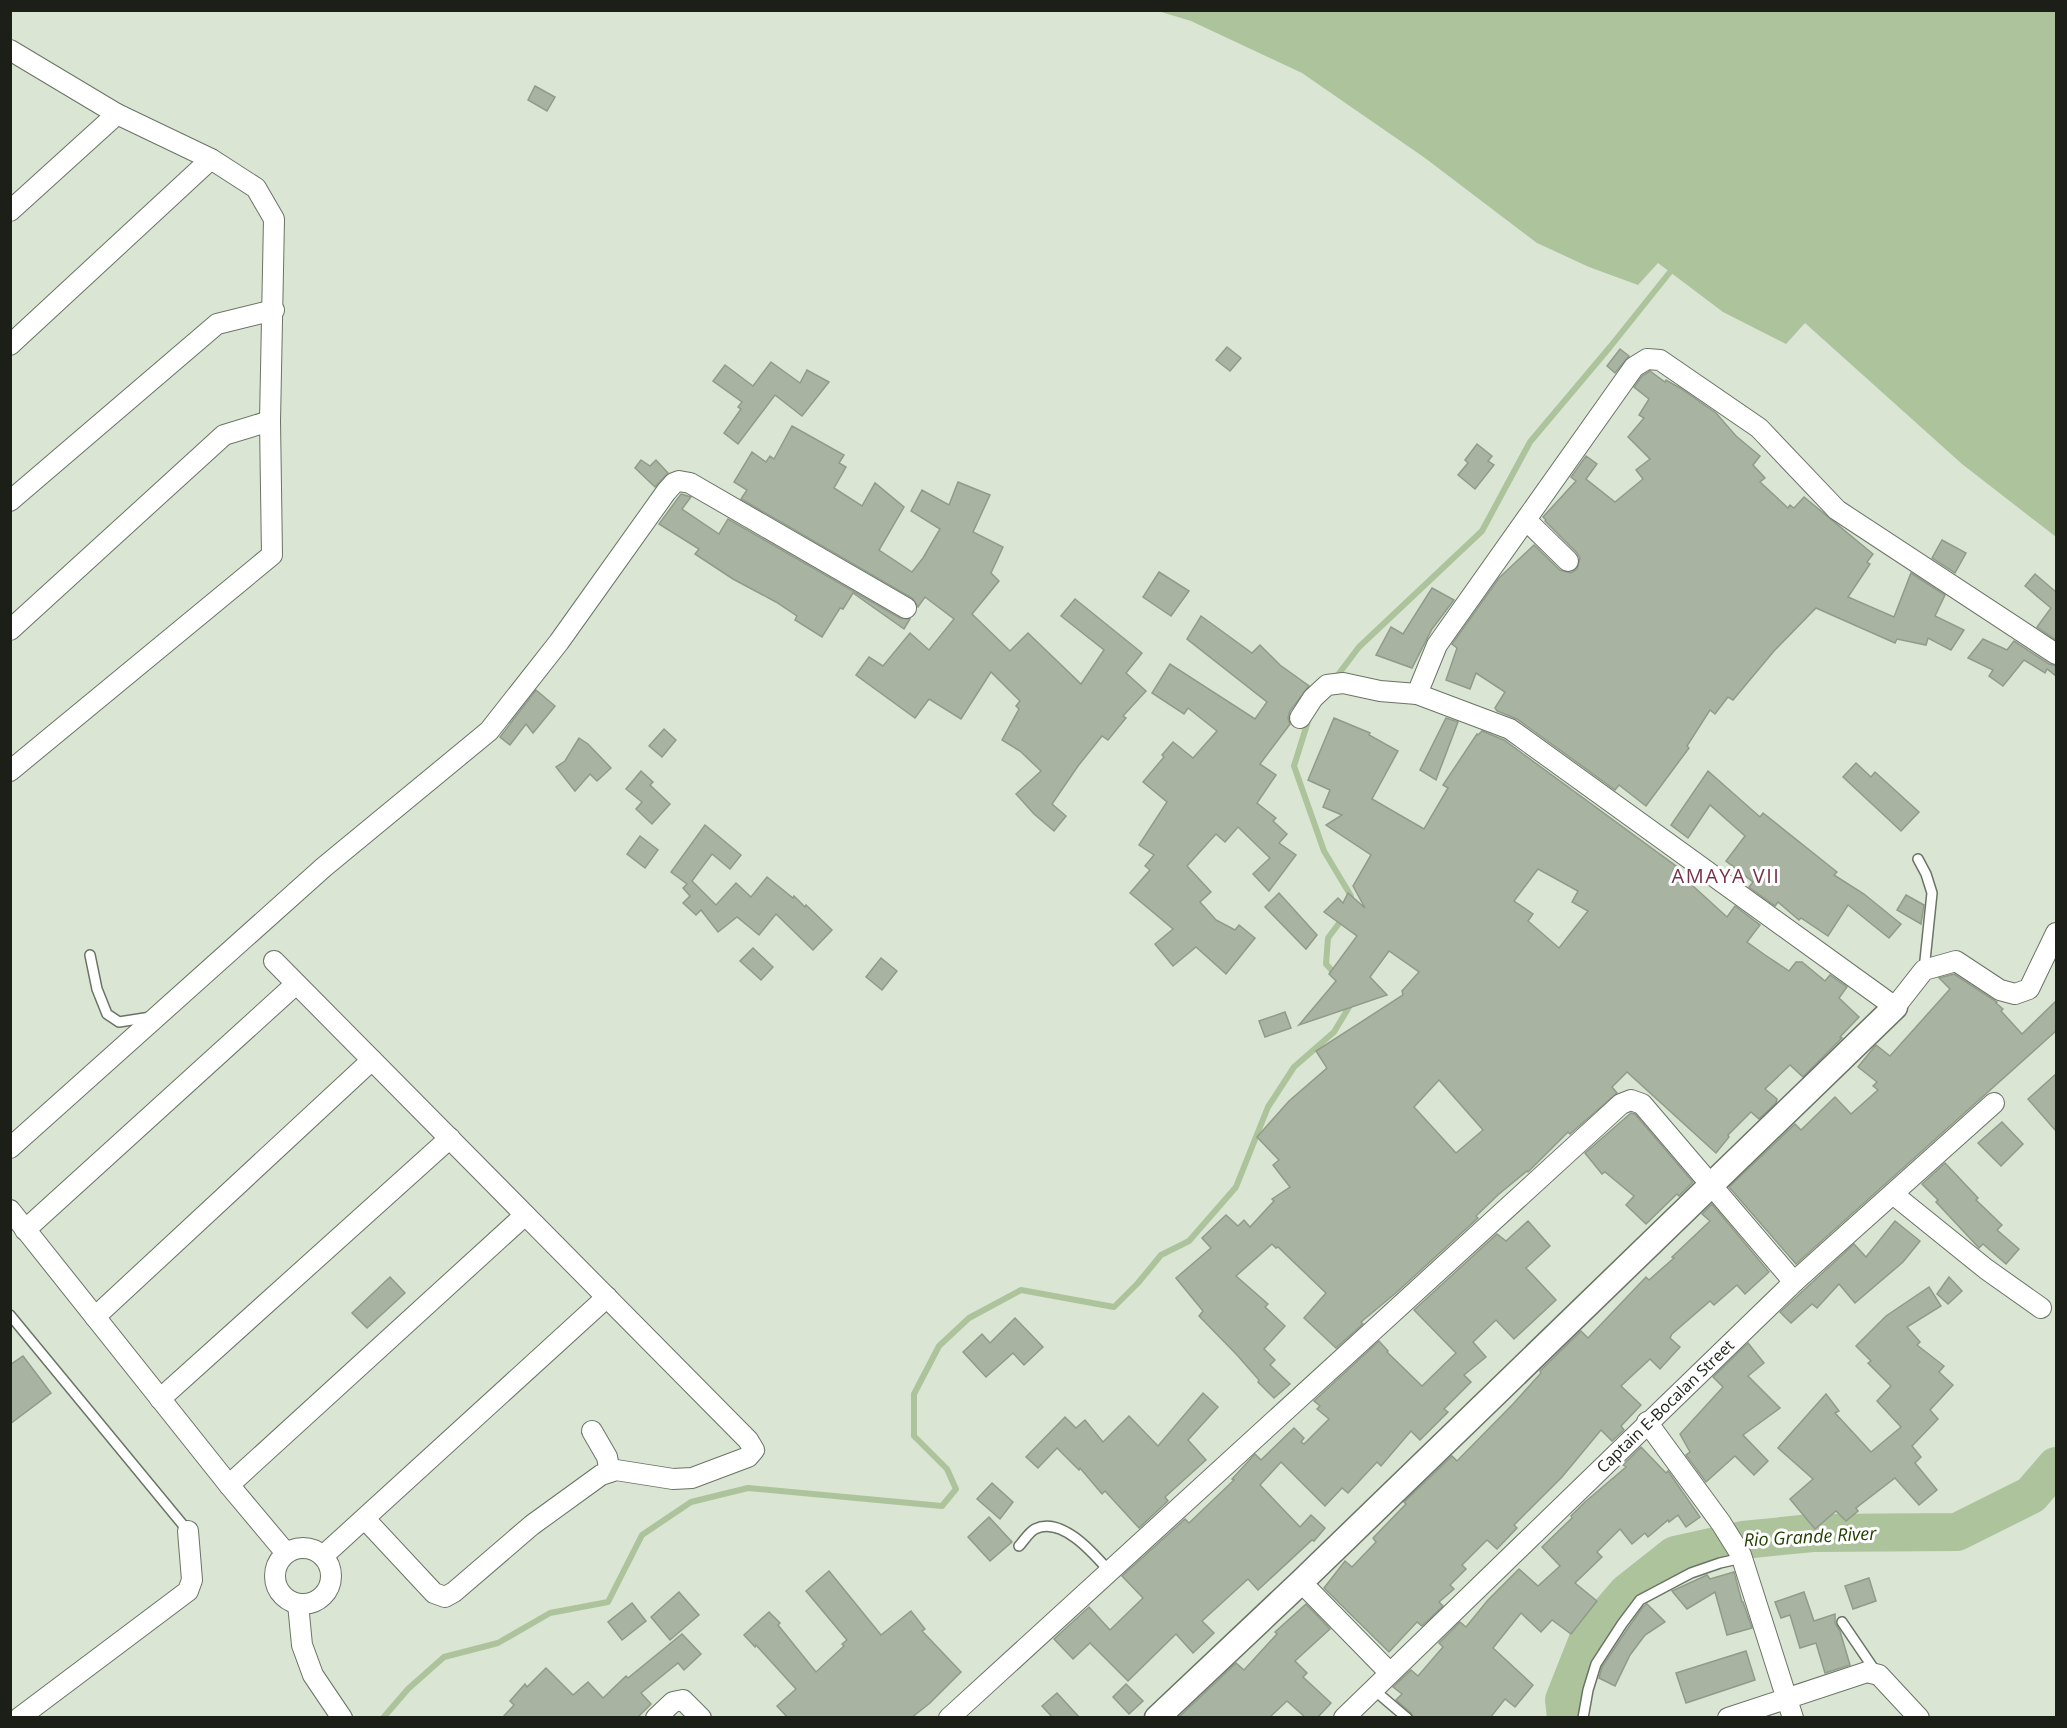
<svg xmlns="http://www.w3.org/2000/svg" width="2067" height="1728" font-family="'Open Sans',sans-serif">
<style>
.water{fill:#acc39c}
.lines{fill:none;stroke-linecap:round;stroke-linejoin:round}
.stream{stroke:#acc39c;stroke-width:6}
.river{stroke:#acc39c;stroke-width:38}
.building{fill:#a9b3a2;stroke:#919b8a;stroke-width:1.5;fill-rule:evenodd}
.service-casing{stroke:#6a7464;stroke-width:12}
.minor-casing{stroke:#6a7464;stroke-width:22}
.tertiary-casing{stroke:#6a7464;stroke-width:27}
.service{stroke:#fff;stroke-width:9}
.minor{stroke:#fff;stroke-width:20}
.tertiary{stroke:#fff;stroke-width:24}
.labels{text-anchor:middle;stroke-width:6;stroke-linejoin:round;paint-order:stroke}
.street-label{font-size:16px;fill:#1b1f18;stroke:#fff}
.water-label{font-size:18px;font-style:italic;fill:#233f02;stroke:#fff}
.quarter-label{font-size:20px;letter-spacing:1.5px;fill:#77324a;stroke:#fff}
</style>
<rect width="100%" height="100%" fill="#dae5d3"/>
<polygon class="water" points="1158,11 2056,11 2056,537 1962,464 1805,323 1786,344 1723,312 1658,263 1638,285 1589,267 1537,243 1425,158 1302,73 1191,21"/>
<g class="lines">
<g class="stream">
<polyline points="1334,680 1359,647 1482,531 1530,442 1610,347 1670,272"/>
<polyline points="1309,718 1294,766 1324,851 1351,896 1349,903"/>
<polyline points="1337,976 1326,964 1328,938 1343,918"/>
<polyline points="383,1718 408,1689 444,1657 498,1643 550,1613 608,1602 642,1535 691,1502 748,1488 942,1506 956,1489 947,1469 914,1436 914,1394 939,1346 969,1318 1021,1290 1114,1307 1138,1283 1161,1255 1189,1241 1236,1187 1268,1107 1294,1067 1334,1032 1352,1002"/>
</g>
<polyline class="river" points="1566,1718 1564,1700 1589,1637 1627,1593 1675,1555 1743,1540 1812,1533 1957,1532 2031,1495 2056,1466"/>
</g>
<g class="building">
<polygon points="535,86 555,97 547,111 528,100"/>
<polygon points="1227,347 1241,358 1230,371 1216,360"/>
<polygon points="1620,349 1629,356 1615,373 1607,366"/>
<polygon points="771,362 800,383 807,370 829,382 802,416 775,395 738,444 724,433 741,409 738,407 742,402 713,381 725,365 753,386"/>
<polygon points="1650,371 1665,382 1666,380 1680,388 1716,413 1736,436 1760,456 1753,465 1765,478 1760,482 1788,508 1790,505 1794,508 1804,497 1873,554 1867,562 1870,564 1848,597 1894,617 1911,573 1945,595 1935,616 1964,630 1951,650 1928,638 1926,645 1897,639 1895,643 1816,608 1774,651 1733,700 1728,697 1715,714 1710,710 1687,746 1689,748 1646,806 1619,785 1615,790 1517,719 1497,711 1495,708 1505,692 1476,673 1470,689 1446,680 1457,648 1452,644 1499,578 1534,545 1560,570 1571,573 1577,569 1580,558 1577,553 1545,521 1546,520 1543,517 1576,481 1571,477 1586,456 1597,464 1586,479 1615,502 1643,479 1636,470 1650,459 1628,437 1644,418 1639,415 1649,399 1634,387 1642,376"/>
<polygon points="792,426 844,455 839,463 846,467 834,488 862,506 875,483 904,507 879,550 912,572 923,558 940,529 911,511 922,490 949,505 958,482 990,495 973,532 1003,547 991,573 999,581 972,614 1010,651 1028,633 1081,684 1104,650 1061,616 1075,599 1142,653 1126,673 1146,691 1123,716 1126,718 1108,740 1102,736 1078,766 1052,804 1066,816 1054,831 1034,814 1016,794 1041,771 1020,751 1002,740 1019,709 1016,706 1020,701 991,672 961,719 929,699 915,718 856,675 869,657 883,666 910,633 929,650 954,619 925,597 918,607 912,598 741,499 747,490 734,482 752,452 766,462 770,456 774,459"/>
<polygon points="1477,444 1492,456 1488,461 1494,465 1475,489 1458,475 1468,463 1465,460"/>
<polygon points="641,460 650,466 656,460 668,473 655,487 635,468"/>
<polygon points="681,494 691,497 682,509 719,534 728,519 900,618 910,619 904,629 853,593 843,609 840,608 822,637 795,620 797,616 776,602 733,579 695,554 699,549 659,524"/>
<polygon points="1942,540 1966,553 1955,573 1932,558"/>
<polygon points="1159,572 1189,591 1171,616 1143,597"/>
<polygon points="2035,574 2056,592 2056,640 2037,627 2051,608 2025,586"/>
<polygon points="1432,588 1454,600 1432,629 1412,668 1376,655 1391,627 1403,634"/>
<polygon points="1201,616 1252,653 1260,645 1280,665 1309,686 1290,711 1288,718 1290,724 1260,764 1276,775 1257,803 1276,818 1273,821 1287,834 1279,843 1296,855 1269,891 1253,874 1270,858 1238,827 1225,842 1216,834 1187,866 1211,892 1200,902 1216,920 1235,930 1239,925 1255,938 1226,974 1196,947 1173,966 1155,944 1173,929 1130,893 1150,870 1145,866 1154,855 1139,845 1167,802 1143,782 1164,757 1162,755 1173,742 1193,758 1217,731 1188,708 1184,714 1152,693 1170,664 1255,719 1267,702 1187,639"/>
<polygon points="1983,639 2007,650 2014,641 2049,664 2056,666 2056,676 2047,669 2045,673 2024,660 2003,686 1989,676 1993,670 1968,658"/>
<polygon points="536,690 555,706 533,733 526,724 510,745 500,737"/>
<path d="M 1334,718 L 1370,733 L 1369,735 L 1398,751 L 1372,799 L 1424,829 L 1448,788 L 1443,785 L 1477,734 L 1478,735 L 1482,731 L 1504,740 L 1676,866 L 1673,870 L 1693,886 L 1727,917 L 1735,906 L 1760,925 L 1747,942 L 1765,955 L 1789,971 L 1796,962 L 1802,962 L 1825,981 L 1830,975 L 1847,987 L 1839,998 L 1859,1017 L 1840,1037 L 1842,1038 L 1803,1077 L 1790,1065 L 1765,1089 L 1777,1099 L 1776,1103 L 1759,1119 L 1751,1112 L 1728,1135 L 1729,1137 L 1716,1153 L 1627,1072 L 1612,1087 L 1617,1093 L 1570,1134 L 1568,1132 L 1528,1172 L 1527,1171 L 1499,1194 L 1476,1216 L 1478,1218 L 1397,1292 L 1361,1322 L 1363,1324 L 1336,1348 L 1304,1318 L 1326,1293 L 1278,1247 L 1276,1248 L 1272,1244 L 1236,1276 L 1268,1304 L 1265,1307 L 1285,1326 L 1264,1349 L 1275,1360 L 1270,1365 L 1290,1384 L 1274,1398 L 1258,1382 L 1259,1380 L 1237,1355 L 1199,1316 L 1203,1311 L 1176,1278 L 1211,1248 L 1202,1238 L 1226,1215 L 1238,1226 L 1244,1220 L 1250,1227 L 1274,1201 L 1272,1199 L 1290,1187 L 1273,1165 L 1279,1160 L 1257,1137 L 1289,1101 L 1327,1068 L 1316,1051 L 1403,995 L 1402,991 L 1419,972 L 1389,951 L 1370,977 L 1387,995 L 1299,1025 L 1336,981 L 1329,974 L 1357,936 L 1324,912 L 1338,898 L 1343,903 L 1348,893 L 1365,908 L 1353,886 L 1371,855 L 1326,825 L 1342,815 L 1323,807 L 1330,790 L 1308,780 ZM 1538,869 L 1578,891 L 1572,902 L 1588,911 L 1559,948 L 1528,921 L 1533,914 L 1514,901 ZM 1439,1080 L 1483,1130 L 1456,1153 L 1414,1107 Z"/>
<polygon points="1446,718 1458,722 1436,780 1420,770"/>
<polygon points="664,729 676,740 662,757 649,746"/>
<polygon points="579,738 588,744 611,768 597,781 590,774 575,791 556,767 565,761"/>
<polygon points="1856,763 1871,777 1875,772 1919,812 1901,831 1843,777"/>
<polygon points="641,771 653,782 650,785 670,804 652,824 636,809 642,802 626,789"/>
<polygon points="1708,771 1760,817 1763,813 1837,872 1834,875 1864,894 1901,924 1889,938 1848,905 1828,936 1801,918 1799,920 1778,902 1775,906 1749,887 1753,882 1726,861 1745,836 1710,805 1688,838 1671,825"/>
<polygon points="705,825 741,855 730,869 712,854 692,881 716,905 736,883 751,897 767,877 793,898 794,896 805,907 806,905 832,930 813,950 776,914 759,935 737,917 718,932 701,910 696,915 683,903 690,896 683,888 687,884 671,872"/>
<polygon points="640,836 658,850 645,868 627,854"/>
<polygon points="1279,893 1317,935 1306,949 1265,907"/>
<polygon points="1906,895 1924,905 1921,924 1897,910"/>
<polygon points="753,948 773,967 761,980 740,961"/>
<polygon points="881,958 897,971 882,990 866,977"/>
<polygon points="1954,974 1997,1002 1996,1003 2003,1009 2001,1011 2022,1034 2056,1001 2056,1031 1796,1264 1729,1187 1795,1124 1801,1130 1835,1097 1851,1114 1878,1090 1873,1086 1877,1082 1858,1067 1876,1045 1890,1056 1950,989 1939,978"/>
<polygon points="1285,1012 1291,1028 1265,1037 1259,1021"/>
<polygon points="2056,1074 2056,1131 2028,1099"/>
<polygon points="1631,1113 1635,1114 1693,1182 1679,1196 1677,1194 1646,1224 1626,1205 1634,1196 1605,1172 1602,1174 1585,1153"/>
<polygon points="2002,1122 2023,1144 2001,1166 1978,1143"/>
<polygon points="1945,1163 1978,1198 1976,1200 2002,1225 1997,1230 2019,1249 2006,1264 1983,1244 1979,1248 1936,1202 1938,1200 1922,1184"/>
<polygon points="1712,1204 1769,1272 1745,1294 1737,1285 1714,1305 1710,1301 1672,1334 1670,1338 1680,1347 1660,1369 1650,1359 1621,1386 1641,1405 1621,1426 1624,1430 1612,1441 1601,1430 1562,1477 1514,1525 1517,1528 1497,1549 1487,1540 1462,1565 1466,1569 1450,1585 1454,1589 1439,1602 1443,1606 1422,1626 1417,1622 1389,1652 1324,1588 1345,1561 1352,1567 1376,1542 1373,1538 1406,1504 1404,1502 1452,1456 1457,1461 1513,1404 1541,1373 1540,1371 1581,1331 1588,1338 1646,1277 1649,1280 1674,1258 1672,1257 1710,1221 1702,1214"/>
<polygon points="1528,1221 1550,1246 1526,1268 1556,1300 1514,1339 1496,1320 1473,1342 1486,1357 1464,1375 1471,1382 1444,1409 1448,1412 1420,1440 1411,1431 1381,1466 1377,1462 1348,1493 1342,1488 1325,1506 1281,1462 1260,1485 1300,1527 1311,1515 1325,1528 1314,1541 1312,1540 1258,1590 1248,1579 1202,1621 1214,1633 1193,1653 1176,1634 1128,1681 1090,1643 1073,1659 1054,1639 1089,1607 1110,1630 1143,1598 1122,1576 1185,1519 1189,1523 1234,1480 1232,1479 1255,1454 1261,1460 1294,1428 1304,1438 1301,1442 1304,1444 1329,1419 1317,1409 1320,1406 1314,1401 1379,1341 1388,1351 1387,1352 1422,1386 1456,1353 1414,1310 1497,1234 1506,1241"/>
<polygon points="1895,1221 1920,1241 1903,1262 1855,1303 1839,1284 1817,1308 1812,1304 1791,1323 1780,1312 1854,1244 1866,1257"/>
<polygon points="390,1277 405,1293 367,1328 352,1313"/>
<polygon points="1949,1277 1962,1291 1948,1304 1937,1294"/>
<polygon points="1929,1287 1941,1306 1907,1327 1920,1342 1917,1345 1944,1366 1939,1372 1953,1385 1930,1410 1938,1419 1912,1446 1921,1457 1915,1463 1937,1490 1919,1505 1895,1478 1856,1508 1858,1511 1846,1521 1836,1511 1815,1529 1790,1499 1813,1479 1778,1448 1826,1394 1839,1411 1835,1413 1871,1452 1901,1427 1877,1401 1891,1386 1868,1363 1871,1361 1856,1346 1886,1316"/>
<polygon points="1015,1318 1043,1347 1024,1365 1013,1353 986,1377 963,1352 982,1334 990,1343"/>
<polygon points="1748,1343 1764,1363 1748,1376 1780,1408 1743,1435 1768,1461 1754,1475 1735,1456 1706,1482 1686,1455 1690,1452 1680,1434 1723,1387 1713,1377"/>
<polygon points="23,1356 51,1393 10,1424 10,1365"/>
<polygon points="1203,1393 1218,1407 1188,1440 1206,1460 1165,1497 1168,1501 1139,1528 1105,1491 1102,1494 1080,1468 1079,1470 1057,1448 1038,1468 1026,1457 1065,1417 1076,1428 1085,1420 1103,1442 1129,1416 1158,1446"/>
<polygon points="1641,1447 1666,1473 1668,1471 1700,1517 1686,1527 1678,1515 1669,1522 1668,1520 1648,1537 1645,1533 1632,1544 1620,1529 1597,1552 1602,1557 1575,1583 1597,1601 1571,1634 1552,1620 1541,1632 1521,1613 1493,1648 1533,1685 1515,1707 1505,1699 1490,1718 1414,1718 1411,1713 1396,1700 1402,1694 1393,1687 1411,1670 1418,1676 1443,1647 1439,1643 1460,1622 1466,1627 1488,1600 1519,1569 1538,1586 1560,1566 1542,1547 1572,1518 1571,1516 1585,1502 1626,1467 1623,1465"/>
<polygon points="992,1483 1013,1502 1000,1519 977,1499"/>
<polygon points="989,1517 1012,1542 990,1561 968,1537"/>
<polygon points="829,1571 881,1635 911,1611 925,1629 922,1631 961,1672 930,1703 911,1718 788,1718 777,1706 796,1689 756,1645 755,1647 744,1635 769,1612 780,1623 778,1625 816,1672 844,1646 842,1644 847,1640 806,1591"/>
<polygon points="1734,1572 1742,1602 1743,1602 1752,1628 1727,1635 1715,1592 1687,1609 1672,1591 1707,1575 1710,1579"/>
<polygon points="1869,1578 1876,1601 1853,1609 1845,1586"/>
<polygon points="679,1592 699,1615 670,1640 651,1617"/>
<polygon points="1804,1592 1814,1621 1835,1614 1835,1623 1840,1631 1850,1665 1825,1673 1816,1643 1800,1648 1790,1615 1781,1618 1775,1602"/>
<polygon points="632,1603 646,1621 622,1640 608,1622"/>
<polygon points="1306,1604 1330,1629 1295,1661 1307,1673 1303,1677 1331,1703 1317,1718 1306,1718 1287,1701 1269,1718 1178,1718 1236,1663 1244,1670 1277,1634 1275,1632"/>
<polygon points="1647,1604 1665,1622 1645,1635 1630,1655 1615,1686 1599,1678 1602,1667 1628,1628 1643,1607"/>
<polygon points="682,1634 701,1654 684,1670 678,1663 641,1693 651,1704 637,1718 502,1718 514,1705 510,1701 525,1684 527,1687 546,1668 573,1695 588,1682 603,1698 626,1676 628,1678"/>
<polygon points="1746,1651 1755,1680 1686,1703 1676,1673"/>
<polygon points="1126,1684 1143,1701 1129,1714 1113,1697"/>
<polygon points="1057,1693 1080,1718 1053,1718 1042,1706"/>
</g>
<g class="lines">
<defs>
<g id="service">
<polyline points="1918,859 1926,874 1932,893 1924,970"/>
<polyline points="90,955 97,989 107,1014 119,1022 151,1017"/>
<polyline points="10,1315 188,1531"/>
<path d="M 1019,1546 C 1023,1542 1029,1532 1035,1529 C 1062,1516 1094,1554 1109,1571"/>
<polyline points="1842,1622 1876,1672"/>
<polyline points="1373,1689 1407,1718"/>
<polyline points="1583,1718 1588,1690 1596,1664 1622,1624 1640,1600 1691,1573 1720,1563 1742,1558"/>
</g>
<g id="minor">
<polyline points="10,50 117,114 211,159 256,188 274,219 270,421 272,555 10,771"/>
<polyline points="10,211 117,114"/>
<polyline points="10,345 211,159"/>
<polyline points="10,501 217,324 274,310"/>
<polyline points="1526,520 1568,561"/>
<polyline points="10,630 224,435 270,421"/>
<polyline points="2056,654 1837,510 1759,428 1660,360 1647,359 1634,367 1437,645 1417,694 1510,729 1895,1007 1924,970 1956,961 2000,990 2015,994 2029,989 2056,933"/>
<polyline points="1300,718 1313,698 1327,685 1343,683 1380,691 1417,694"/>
<polyline points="274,961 748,1440 754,1450 748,1457 692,1478 673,1479 616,1470 601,1475 532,1525 454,1592 445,1597 434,1593 365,1519"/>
<polyline points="10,1148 324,867 489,731 559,642 666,492 674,483 679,481 690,483 906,608"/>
<polyline points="1893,1194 1986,1269 2041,1308"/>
<polyline points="10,1210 229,1485 286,1553"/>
<polyline points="25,1230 296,984"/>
<polyline points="95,1317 372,1060"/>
<polyline points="160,1399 450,1138"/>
<polyline points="1647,1422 1721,1523 1741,1555 1793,1718"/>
<polyline points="592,1431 607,1457 610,1472"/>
<polyline points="229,1485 525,1215"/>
<circle cx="303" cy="1576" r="28"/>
<polyline points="323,1556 607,1297"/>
<polyline points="1301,1582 1390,1673"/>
<polyline points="298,1604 302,1645 313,1675 342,1718"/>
<polyline points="19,1718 188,1591 192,1580 188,1531"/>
<polyline points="656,1718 673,1702 683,1700 701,1718"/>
<polyline points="949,1718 1621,1104 1631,1100 1642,1104 1794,1282"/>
<polyline points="1344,1718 1794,1282 1994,1103"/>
<polyline points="1728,1718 1867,1672 1879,1675 1919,1718"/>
</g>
<polyline id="tertiary" points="1157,1718 1301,1582 1895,1007"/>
</defs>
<use href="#service" class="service-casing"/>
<use href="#minor" class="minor-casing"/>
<use href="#tertiary" class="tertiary-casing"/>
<use href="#service" class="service"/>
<use href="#minor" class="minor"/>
<use href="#tertiary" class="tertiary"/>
</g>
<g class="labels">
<g class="street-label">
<text transform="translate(1665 1406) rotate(-44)" y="6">Captain E-Bocalan Street</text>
</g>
<g class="water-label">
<text transform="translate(1810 1537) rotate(-3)" y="6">Rio Grande River</text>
</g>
<g class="quarter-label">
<text x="1726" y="883">AMAYA VII</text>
</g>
</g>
<rect width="2067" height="1728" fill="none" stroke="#1b1f18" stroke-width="24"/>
</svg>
